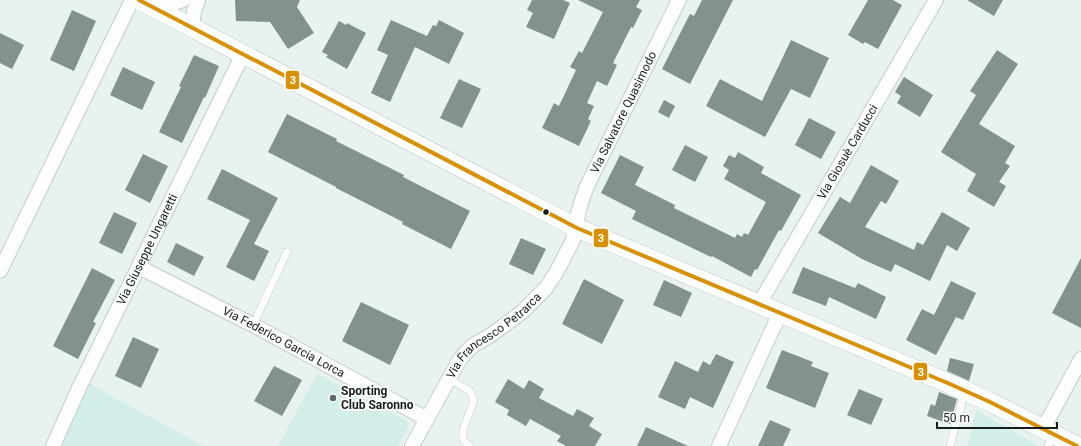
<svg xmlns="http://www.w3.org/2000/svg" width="1081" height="446" font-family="Roboto,sans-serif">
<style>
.green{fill:#d3ede8}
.building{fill:#83918f}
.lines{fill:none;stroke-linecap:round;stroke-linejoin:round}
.lane-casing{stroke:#c4cccb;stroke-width:8}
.street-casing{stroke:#c4cccb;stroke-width:16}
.secondary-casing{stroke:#c4cccb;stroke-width:20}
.lane{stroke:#fcfdfd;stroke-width:7}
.street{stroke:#fcfdfd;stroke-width:14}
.secondary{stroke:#fcfdfd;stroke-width:19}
.bus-1-casing{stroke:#fcfffe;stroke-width:7}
.bus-1{stroke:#d69204;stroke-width:4}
.bus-dot{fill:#181e1d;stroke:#fcfffe;stroke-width:1.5}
.poi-dot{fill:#616867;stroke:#fcfffe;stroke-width:1.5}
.labels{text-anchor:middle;stroke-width:4;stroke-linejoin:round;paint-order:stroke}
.street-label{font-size:12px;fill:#181e1d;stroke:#fcfffe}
.poi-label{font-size:12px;font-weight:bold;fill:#181e1d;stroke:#fcfffe;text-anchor:start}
.line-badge{stroke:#fcfffe;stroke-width:1.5}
.badge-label{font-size:11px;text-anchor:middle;font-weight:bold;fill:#fff}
</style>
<rect width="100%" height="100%" fill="#e8f2f0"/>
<g class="green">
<polygon points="317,374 410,423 398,446 278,446"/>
<polygon points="90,384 203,446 60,446"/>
<polygon points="976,410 1036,444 1035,446 967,446"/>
</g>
<g class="building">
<polygon points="235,0 300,0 297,7 314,33 288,49 270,22 236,21"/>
<polygon points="532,0 563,0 570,3 554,39 526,27 533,13 527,10"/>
<polygon points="578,0 640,0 636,7 642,10 633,28 631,27 613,63 617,65 607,86 597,81 587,103 594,106 588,119 591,121 579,146 542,128 554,103 559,106 576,70 570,67 579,51 582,53 603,12"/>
<polygon points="702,0 733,0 690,84 662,69 690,14 694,16"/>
<polygon points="868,0 893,0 902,5 878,49 865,42 863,44 848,35"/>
<polygon points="967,0 1003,0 994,16"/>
<polygon points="72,10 96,21 74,71 50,60"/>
<polygon points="391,20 427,36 433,25 436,26 439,20 464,33 449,64 415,47 390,102 371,93 388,55 377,50"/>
<polygon points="339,21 346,25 347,23 366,33 347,69 326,57 328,55 322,52"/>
<polygon points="0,33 24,45 12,69 0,63"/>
<polygon points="791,40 829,58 810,98 791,89 765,137 706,106 720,79 762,101"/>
<polygon points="997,50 1018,64 979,124 1015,146 1005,163 1010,166 999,182 1006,186 994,207 967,191 976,174 941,152 976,95 970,91"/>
<polygon points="194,55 219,66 205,98 204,97 182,143 159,132 181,87 179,86"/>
<polygon points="123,67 155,82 142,110 110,95"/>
<polygon points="904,77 933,95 920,117 897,103 901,96 895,92"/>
<polygon points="459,79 481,89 462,128 440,118"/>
<polygon points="664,100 675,106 669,118 658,112"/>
<polygon points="287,114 337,139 336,141 404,175 403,177 470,211 451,249 402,224 403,222 336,188 336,187 268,152"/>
<polygon points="809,118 836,132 821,159 795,145"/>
<polygon points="685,145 708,157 695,182 672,170"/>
<polygon points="738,152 764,167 761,173 801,195 781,231 779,230 757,270 755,269 751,277 712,256 711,257 632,219 636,211 601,193 620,155 644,167 635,185 675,205 674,208 735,238 737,234 742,237 744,233 748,235 766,202 724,179 729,170 723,166 729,155 735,158"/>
<polygon points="143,154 168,166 150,203 125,190"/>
<polygon points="871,165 899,181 886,204 881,201 865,227 914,250 917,242 923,245 942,212 970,228 957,251 947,245 930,281 895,264 891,272 862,259 818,233 840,197 850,203"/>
<polygon points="222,169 278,198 254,244 269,251 254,281 226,267 250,220 207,199"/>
<polygon points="114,212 137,223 122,254 99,243"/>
<polygon points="521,238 546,249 533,275 509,264"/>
<polygon points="176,243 204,257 194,276 167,262"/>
<polygon points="1081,258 1081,328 1052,313"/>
<polygon points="803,267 855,288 858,283 886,297 876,319 829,297 826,306 792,293"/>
<polygon points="92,268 115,280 93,322 96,323 78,359 53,346"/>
<polygon points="584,279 624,300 602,344 562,324"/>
<polygon points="664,280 692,293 681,317 653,305"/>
<polygon points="951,281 976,293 963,320 956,317 936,355 906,340 922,309 934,315"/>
<polygon points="361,302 409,325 390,365 342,341"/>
<polygon points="133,337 159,349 141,388 115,376"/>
<polygon points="782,350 813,362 811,366 829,373 815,408 766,388"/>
<polygon points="716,354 734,362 713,408 690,397 685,409 658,397 675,361 698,372 703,361 710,365"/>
<polygon points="950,358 974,364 969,381 947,371"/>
<polygon points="274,366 302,380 282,416 254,401"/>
<polygon points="508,379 524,389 529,380 544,389 539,398 573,416 577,409 594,418 589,426 602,434 595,446 566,446 557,441 561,436 530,419 526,426 507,415 509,410 495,402"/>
<polygon points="859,389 883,399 871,425 847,415"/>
<polygon points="939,392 957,399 950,424 927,416 931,404 935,406"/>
<polygon points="770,420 791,429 783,446 758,446"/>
<polygon points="646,427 688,446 637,446"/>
</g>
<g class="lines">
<defs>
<g id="lane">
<polyline points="253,325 287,252"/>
<polyline points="449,379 470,391 474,400 463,430 463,440 469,446"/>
<polyline points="950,446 965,391"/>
<polyline points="1048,446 1053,434"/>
</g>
<g id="street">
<polyline points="157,9 183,0"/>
<polyline points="192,27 194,11 198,0"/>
<path id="s1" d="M 139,267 L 253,325 L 427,419"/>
<polyline points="0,271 132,0"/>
<path id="s2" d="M 759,304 L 936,0"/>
<polyline points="1043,429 1081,359"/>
<path id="s3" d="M 53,446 L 79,388 L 243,54"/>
<path id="s4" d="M 412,446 L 460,359 L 472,346 L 491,335 L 522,312 L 546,288 L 557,271 L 572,242 L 577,228 L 578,213 L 582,200 L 587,186 L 679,0"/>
<polyline points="719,446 780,313"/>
</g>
<polyline id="secondary" points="139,0 577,228 950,384 990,402 1077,446"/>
</defs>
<use href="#lane" class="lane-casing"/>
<use href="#street" class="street-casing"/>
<use href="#secondary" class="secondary-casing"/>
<use href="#lane" class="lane"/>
<use href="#street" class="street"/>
<use href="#secondary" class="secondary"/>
<defs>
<polyline id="bus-1" points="139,0 577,228 950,384 990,402 1077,446"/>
</defs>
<use href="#bus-1" class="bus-1-casing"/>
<use href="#bus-1" class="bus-1"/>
</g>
<circle class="bus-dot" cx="546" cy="212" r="3.5"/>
<circle class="poi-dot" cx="333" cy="398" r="4"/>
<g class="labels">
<g class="street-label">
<text dy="4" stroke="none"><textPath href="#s4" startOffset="405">Via Salvatore Quasimodo</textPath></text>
<text dy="4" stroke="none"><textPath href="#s2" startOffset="176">Via Giosuè Carducci</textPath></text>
<text dy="4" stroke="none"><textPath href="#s3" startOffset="218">Via Giuseppe Ungaretti</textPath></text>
<text dy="4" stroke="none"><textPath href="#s4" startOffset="140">Via Francesco Petrarca</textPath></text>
<text dy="4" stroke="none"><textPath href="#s1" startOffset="163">Via Federico Garcia Lorca</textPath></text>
</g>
<g class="poi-label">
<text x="341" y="395">Sporting<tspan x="341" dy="14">Club Saronno</tspan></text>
</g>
</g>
<g class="line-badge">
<rect x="285" y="70" width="15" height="20" rx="4" fill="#d69204"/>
<rect x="593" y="228" width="16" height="20" rx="4" fill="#d69204"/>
<rect x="913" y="362" width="15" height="19" rx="4" fill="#d69204"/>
</g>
<g class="badge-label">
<text x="293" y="84">3</text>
<text x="601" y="242">3</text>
<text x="921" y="376">3</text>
</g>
<path d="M937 422v6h120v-6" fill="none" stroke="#181e1d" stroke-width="2"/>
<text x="943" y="422" font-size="12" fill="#181e1d" stroke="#fcfffe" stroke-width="3" paint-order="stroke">50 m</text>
</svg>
